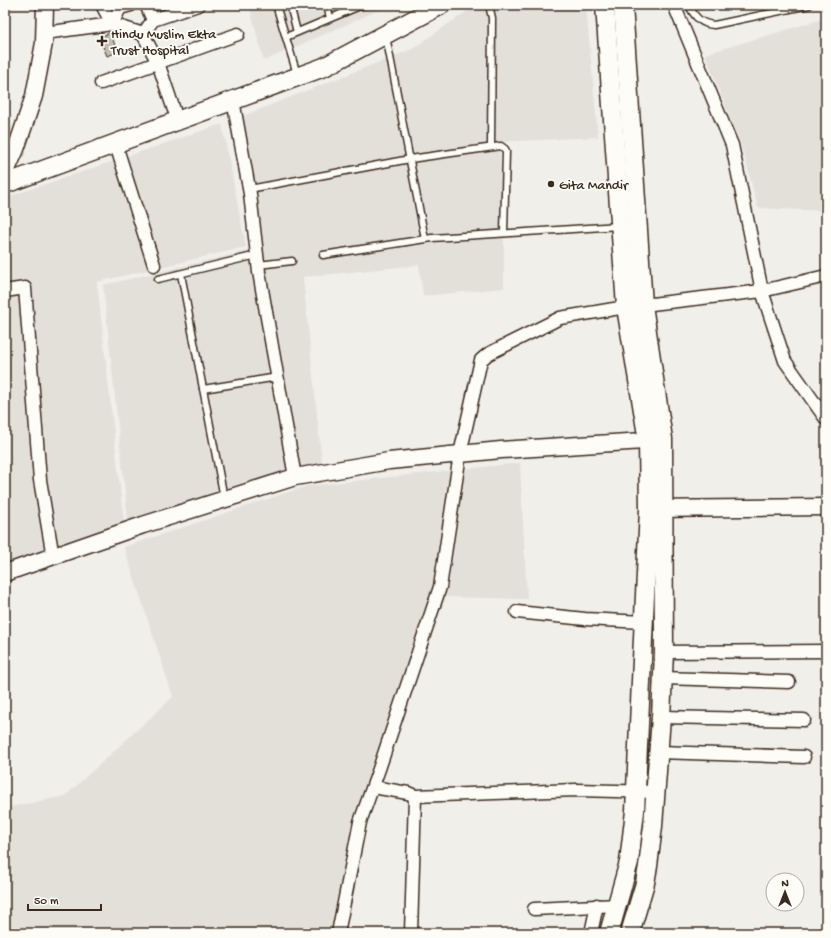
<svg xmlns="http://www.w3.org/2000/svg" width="831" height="938" font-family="'Gochi Hand',sans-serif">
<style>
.built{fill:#e3e0da}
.building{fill:#c1bcb4;stroke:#3b2a1e}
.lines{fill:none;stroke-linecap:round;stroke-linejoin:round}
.lane-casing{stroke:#3b2a1e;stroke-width:9}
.street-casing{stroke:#3b2a1e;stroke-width:15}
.secondary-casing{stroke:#3b2a1e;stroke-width:19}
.primary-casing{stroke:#3b2a1e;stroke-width:21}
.lane{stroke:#fdfcf7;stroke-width:6}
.street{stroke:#fdfcf7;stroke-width:12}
.secondary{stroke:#fdfcf7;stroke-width:16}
.primary{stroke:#fdfcf7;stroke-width:18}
.poi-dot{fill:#3b2a1e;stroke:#fdfcf7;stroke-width:1.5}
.labels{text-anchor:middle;stroke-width:3.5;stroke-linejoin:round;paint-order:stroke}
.poi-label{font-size:14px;fill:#3b2a1e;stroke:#fdfcf7;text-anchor:start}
</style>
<rect width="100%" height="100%" fill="#f1efea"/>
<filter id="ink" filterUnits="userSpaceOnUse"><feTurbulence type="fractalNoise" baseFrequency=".025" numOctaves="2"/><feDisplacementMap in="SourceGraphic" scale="8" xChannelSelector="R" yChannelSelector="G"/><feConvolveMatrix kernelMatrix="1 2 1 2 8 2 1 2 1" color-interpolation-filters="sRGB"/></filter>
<g filter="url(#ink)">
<g class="built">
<polygon points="249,5 390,5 264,61"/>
<polygon points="476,5 586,5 598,137 499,142 504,230 504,288 423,296 419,265 303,277 322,464 128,520 103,285 252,250 230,121 412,49"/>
<polygon points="826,18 826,211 758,208 743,151 705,54"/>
<polygon points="222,124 246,247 97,282 124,523 80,541 5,566 5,198"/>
<polygon points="520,463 527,599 446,597 355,817 336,933 19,933 5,926 5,808 65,796 173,697 124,547 307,486"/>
</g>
<polygon class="building" points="110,33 118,52 107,56 99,37"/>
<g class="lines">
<defs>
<g id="lane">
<polyline points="276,5 297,74"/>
<polyline points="290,5 297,32"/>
<polyline points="327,5 330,18"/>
<polyline points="489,5 492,18 491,147"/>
<path d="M 689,5 C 694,17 701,24 714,25 L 809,5"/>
<polyline points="386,36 425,239"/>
<polyline points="286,37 362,5"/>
<polyline points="249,189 410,159 501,146 505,149 506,152 504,233"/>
<polyline points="323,255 432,238 619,226"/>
<polyline points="258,265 292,261"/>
<polyline points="181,274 224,498"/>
<polyline points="158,279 257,255"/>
<polyline points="203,389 278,377"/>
</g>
<g id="street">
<polyline points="102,5 112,24"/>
<polyline points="146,5 153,20"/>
<polyline points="674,5 732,145 762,291 785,361 826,419"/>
<polyline points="112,24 120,8 131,5"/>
<polyline points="44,33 112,24 143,34 158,63 174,110"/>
<polyline points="143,34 153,20 198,5"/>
<polyline points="101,83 238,34"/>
<polyline points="233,100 250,194 259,272 295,477"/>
<polyline points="115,142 154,265"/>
<polyline points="5,291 25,288 40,480 53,557"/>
<polyline points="517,612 585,619 644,622"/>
<polyline points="664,652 826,651"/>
<polyline points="662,678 789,682"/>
<polyline points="661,717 804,720"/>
<polyline points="659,752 804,757"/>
<polyline points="373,787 408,793 415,796 576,790 656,792"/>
<polyline points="534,909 618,905"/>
<polyline points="338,933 360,822 379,769 440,587 460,454 481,360 488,354 560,318 626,307 762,291 826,276"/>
<polyline points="411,933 415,796"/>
<polyline points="591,933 597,905"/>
</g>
<g id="secondary">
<polyline points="5,174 16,149 34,96 44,43 45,5"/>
<polyline points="650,509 826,507"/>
<polyline points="5,573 143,525 295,477 389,461 501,450 660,440"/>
</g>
<g id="primary">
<polyline points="605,5 626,307 648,441 649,509 635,811 629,862 609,933"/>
<polyline points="623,5 643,305 663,439 664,652 661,717 653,826 648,866 645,883 630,933"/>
<polyline points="5,184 324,67 441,5"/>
</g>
</defs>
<use href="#lane" class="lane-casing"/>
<use href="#street" class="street-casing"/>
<use href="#secondary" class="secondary-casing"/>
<use href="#primary" class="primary-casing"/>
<use href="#lane" class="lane"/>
<use href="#street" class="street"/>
<use href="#secondary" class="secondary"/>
<use href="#primary" class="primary"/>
</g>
</g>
<g class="poi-dot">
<path d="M100 35h4v4h4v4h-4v4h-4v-4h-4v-4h4z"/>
<circle cx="551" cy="184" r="4"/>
</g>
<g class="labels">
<g class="poi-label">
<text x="111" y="38">Hindu Muslim Ekta<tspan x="111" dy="16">Trust Hospital</tspan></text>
<text x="559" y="189">Gita Mandir</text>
</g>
</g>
<rect width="831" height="938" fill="none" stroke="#fdfcf7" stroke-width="20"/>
<rect x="10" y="10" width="811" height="918" fill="none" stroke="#3b2a1e" stroke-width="1.5" filter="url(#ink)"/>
<g transform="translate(785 892)"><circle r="19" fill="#fdfcf7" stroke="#afa8a0"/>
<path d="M0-3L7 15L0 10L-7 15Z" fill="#3b2a1e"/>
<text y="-6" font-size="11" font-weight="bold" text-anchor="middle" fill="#3b2a1e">N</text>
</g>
<path d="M28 904v6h73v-6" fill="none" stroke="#3b2a1e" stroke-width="2"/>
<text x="34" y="904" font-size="12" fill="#3b2a1e" stroke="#fdfcf7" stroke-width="3" paint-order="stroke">50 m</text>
</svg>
